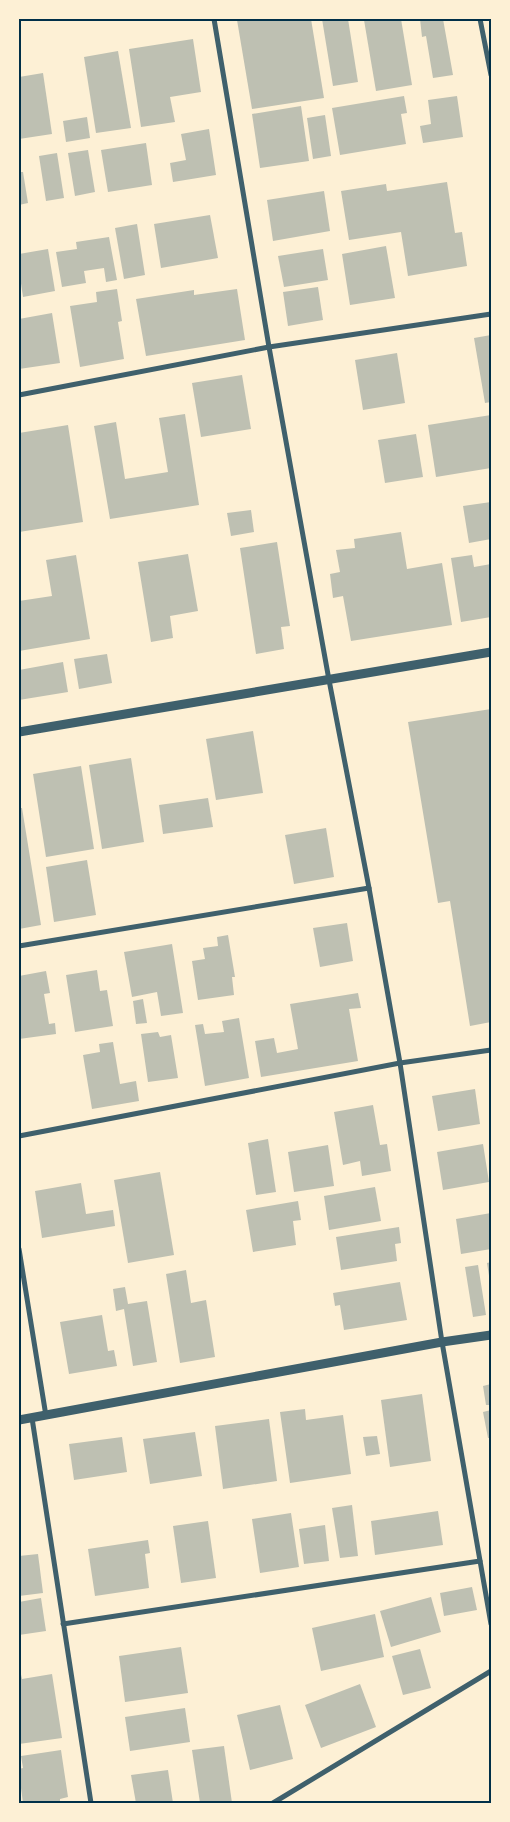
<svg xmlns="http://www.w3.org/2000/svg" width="510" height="1822" font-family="'Libre Baskerville',serif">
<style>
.building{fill:#bec0b2}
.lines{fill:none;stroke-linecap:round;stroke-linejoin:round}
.minor{stroke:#3f606c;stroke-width:5}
.tertiary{stroke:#3f606c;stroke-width:9}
.neatline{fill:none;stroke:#003049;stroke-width:2}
</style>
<rect width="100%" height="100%" fill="#fdf0d5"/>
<g class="building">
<polygon points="245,19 311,19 324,98 252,109 237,20"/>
<polygon points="322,19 348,19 358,82 333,86"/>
<polygon points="370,19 401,19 412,85 376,91 364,20"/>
<polygon points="420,19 443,19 453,75 433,78 426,36 422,37"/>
<polygon points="193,39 201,92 170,97 175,122 141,127 129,49"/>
<polygon points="118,51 131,128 96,133 84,57"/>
<polygon points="43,73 52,134 19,139 19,77"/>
<polygon points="404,96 407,113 401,114 406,144 340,155 332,108"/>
<polygon points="457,96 463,137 423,143 420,126 431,124 428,100"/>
<polygon points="301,106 309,161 260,168 252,114"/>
<polygon points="325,115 331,156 313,159 307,118"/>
<polygon points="87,117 90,138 66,142 63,121"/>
<polygon points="209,129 216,175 173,182 170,163 186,160 181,134"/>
<polygon points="146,143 152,185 108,192 101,150"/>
<polygon points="88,150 95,192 75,196 68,153"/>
<polygon points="57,153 64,198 46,201 39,156"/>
<polygon points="19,172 23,172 28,203 19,205"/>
<polygon points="447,182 455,233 462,232 467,266 408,276 401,232 349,240 341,191 386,184 387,191"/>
<polygon points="324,191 330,231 273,241 267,200"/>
<polygon points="210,215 218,258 161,268 154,224"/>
<polygon points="137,224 145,275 124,279 115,228"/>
<polygon points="109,237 117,280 106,282 104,268 84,271 86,283 62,287 56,252 77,249 76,242"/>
<polygon points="386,246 395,298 350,305 342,254"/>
<polygon points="48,249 55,291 23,297 19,270 19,254"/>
<polygon points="323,249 328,280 284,287 278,256"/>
<polygon points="318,287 323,320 288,326 283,292"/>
<polygon points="117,289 122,321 118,322 124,359 80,367 70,306 97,302 96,292"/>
<polygon points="237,289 245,340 146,356 136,299 194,290 194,295"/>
<polygon points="52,313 60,363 19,369 19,319"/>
<polygon points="491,335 491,402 485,403 474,338"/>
<polygon points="397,353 405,403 363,410 355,360"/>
<polygon points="242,375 251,429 201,437 192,383"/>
<polygon points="185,414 199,505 110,519 94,426 116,422 125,479 168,472 159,418"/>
<polygon points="491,415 491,468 436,477 428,425"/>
<polygon points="68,425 83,522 19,532 19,433"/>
<polygon points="416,434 423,477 385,483 378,440"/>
<polygon points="491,502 491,539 469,543 463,506"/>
<polygon points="251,510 254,532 231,536 227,513"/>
<polygon points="401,532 407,569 442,563 452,625 351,641 343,596 333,598 330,574 340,572 336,550 355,548 354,539"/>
<polygon points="277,542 290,626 281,627 284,649 256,654 240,548"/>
<polygon points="188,554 198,611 170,616 173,638 151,642 138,562"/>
<polygon points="76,555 90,639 19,651 19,601 52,596 46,560"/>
<polygon points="472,555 474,567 491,564 491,617 461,622 451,558"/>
<polygon points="107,654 112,683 79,689 74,659"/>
<polygon points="63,662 68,692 19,700 19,670"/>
<polygon points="491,709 491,1022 470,1026 450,901 438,903 408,722"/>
<polygon points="253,731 263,793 216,800 206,739"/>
<polygon points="131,758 144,842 102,849 89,765"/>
<polygon points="81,766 94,849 46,857 33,774"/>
<polygon points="208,798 213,827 163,834 159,805"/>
<polygon points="19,808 22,808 41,925 19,929"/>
<polygon points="326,828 334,877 294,884 285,835"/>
<polygon points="87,860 96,915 54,922 46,867"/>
<polygon points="347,923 353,961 320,967 313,928"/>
<polygon points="228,935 235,977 232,977 234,995 198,1000 192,961 205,959 203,948 218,946 217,937"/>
<polygon points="172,944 183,1013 161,1016 157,992 132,997 124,952"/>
<polygon points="97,970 100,991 107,990 113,1026 75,1032 66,975"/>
<polygon points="46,971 50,993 44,994 49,1024 55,1023 56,1034 19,1039 19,976"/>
<polygon points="358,993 361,1008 349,1009 358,1061 261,1077 255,1041 274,1038 277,1053 298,1049 290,1004"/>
<polygon points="143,999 147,1023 136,1024 133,1001"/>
<polygon points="239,1018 249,1078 205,1086 195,1025 203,1024 205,1034 224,1032 222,1021"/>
<polygon points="158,1032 160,1037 171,1035 178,1078 148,1082 141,1034"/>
<polygon points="113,1042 120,1084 136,1081 139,1101 92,1109 83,1055 100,1052 99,1044"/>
<polygon points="475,1089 480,1124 438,1131 432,1096"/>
<polygon points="373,1105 380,1145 387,1144 391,1171 362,1176 360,1161 343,1165 334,1112"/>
<polygon points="268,1139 276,1192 256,1195 248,1143"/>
<polygon points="483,1144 489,1182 443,1190 437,1152"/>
<polygon points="328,1145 334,1186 294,1192 288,1152"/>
<polygon points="160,1172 174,1255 128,1263 114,1180"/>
<polygon points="81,1183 86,1214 113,1210 115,1226 42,1238 35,1191"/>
<polygon points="375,1187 381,1221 329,1230 324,1196"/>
<polygon points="298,1201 301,1220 293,1221 296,1245 253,1252 246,1210"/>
<polygon points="491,1213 491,1249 461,1254 456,1219"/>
<polygon points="399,1227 401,1243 395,1244 397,1261 341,1270 336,1237"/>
<polygon points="491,1262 491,1281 490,1282 487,1263"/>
<polygon points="478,1265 486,1315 473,1317 465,1267"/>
<polygon points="186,1270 191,1303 206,1300 215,1357 180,1363 166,1274"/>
<polygon points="400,1282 407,1320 344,1330 340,1305 335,1306 333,1293"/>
<polygon points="125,1287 128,1304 147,1301 157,1362 133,1366 124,1309 116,1311 113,1289"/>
<polygon points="102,1315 108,1351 114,1350 117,1366 69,1374 60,1322"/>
<polygon points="491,1384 491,1405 486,1405 483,1386"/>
<polygon points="422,1394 431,1461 390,1467 381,1400"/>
<polygon points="305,1409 306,1420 343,1415 351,1474 290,1483 280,1412"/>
<polygon points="491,1410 491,1438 488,1438 483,1412"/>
<polygon points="269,1419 277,1481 223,1489 215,1426"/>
<polygon points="195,1432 202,1476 150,1484 143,1439"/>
<polygon points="377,1436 380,1454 366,1456 363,1437"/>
<polygon points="122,1437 127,1472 74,1480 69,1444"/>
<polygon points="352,1505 358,1556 340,1558 332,1508"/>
<polygon points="438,1511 443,1545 375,1555 371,1521"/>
<polygon points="291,1513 299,1567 260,1573 252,1519"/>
<polygon points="208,1521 216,1578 181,1583 173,1526"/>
<polygon points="325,1525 329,1561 304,1564 299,1529"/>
<polygon points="148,1540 150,1553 145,1554 149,1588 95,1596 88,1549"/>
<polygon points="38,1554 43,1593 19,1596 19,1556"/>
<polygon points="472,1587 477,1610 444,1616 440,1593"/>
<polygon points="431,1597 441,1632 391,1647 380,1611"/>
<polygon points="41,1598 46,1631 19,1635 19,1602"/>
<polygon points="375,1614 384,1657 321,1671 312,1628"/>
<polygon points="181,1647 188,1693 125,1702 119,1656"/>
<polygon points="420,1649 431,1688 403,1695 392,1656"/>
<polygon points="19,1670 20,1670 22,1679 52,1674 62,1738 19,1744"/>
<polygon points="360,1684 376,1727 321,1748 305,1705"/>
<polygon points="280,1705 293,1759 250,1770 237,1715"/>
<polygon points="185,1708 190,1742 130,1751 125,1717"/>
<polygon points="224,1746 232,1803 200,1803 192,1750"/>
<polygon points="61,1750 68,1797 60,1799 60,1803 23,1803 19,1773 19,1769 23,1768 21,1756"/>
<polygon points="168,1770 173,1803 136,1803 131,1775"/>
</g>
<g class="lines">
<g class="minor">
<polyline points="214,19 269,347 329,680 369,888 400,1063 442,1342 491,1624"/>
<polyline points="480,19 491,75"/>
<polyline points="19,395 269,347 491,314"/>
<polyline points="19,946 369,888"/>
<polyline points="19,1136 400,1063 491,1050"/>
<polyline points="19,1249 46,1416"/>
<polyline points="32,1418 91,1803"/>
<polyline points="63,1624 480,1561"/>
<polyline points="273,1803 491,1671"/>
</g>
<g class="tertiary">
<polyline points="19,732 491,652"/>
<polyline points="19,1420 442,1342 491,1335"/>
</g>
</g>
<rect width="510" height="1822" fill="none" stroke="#fdf0d5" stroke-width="40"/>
<rect x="20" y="20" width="470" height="1782" class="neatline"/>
</svg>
